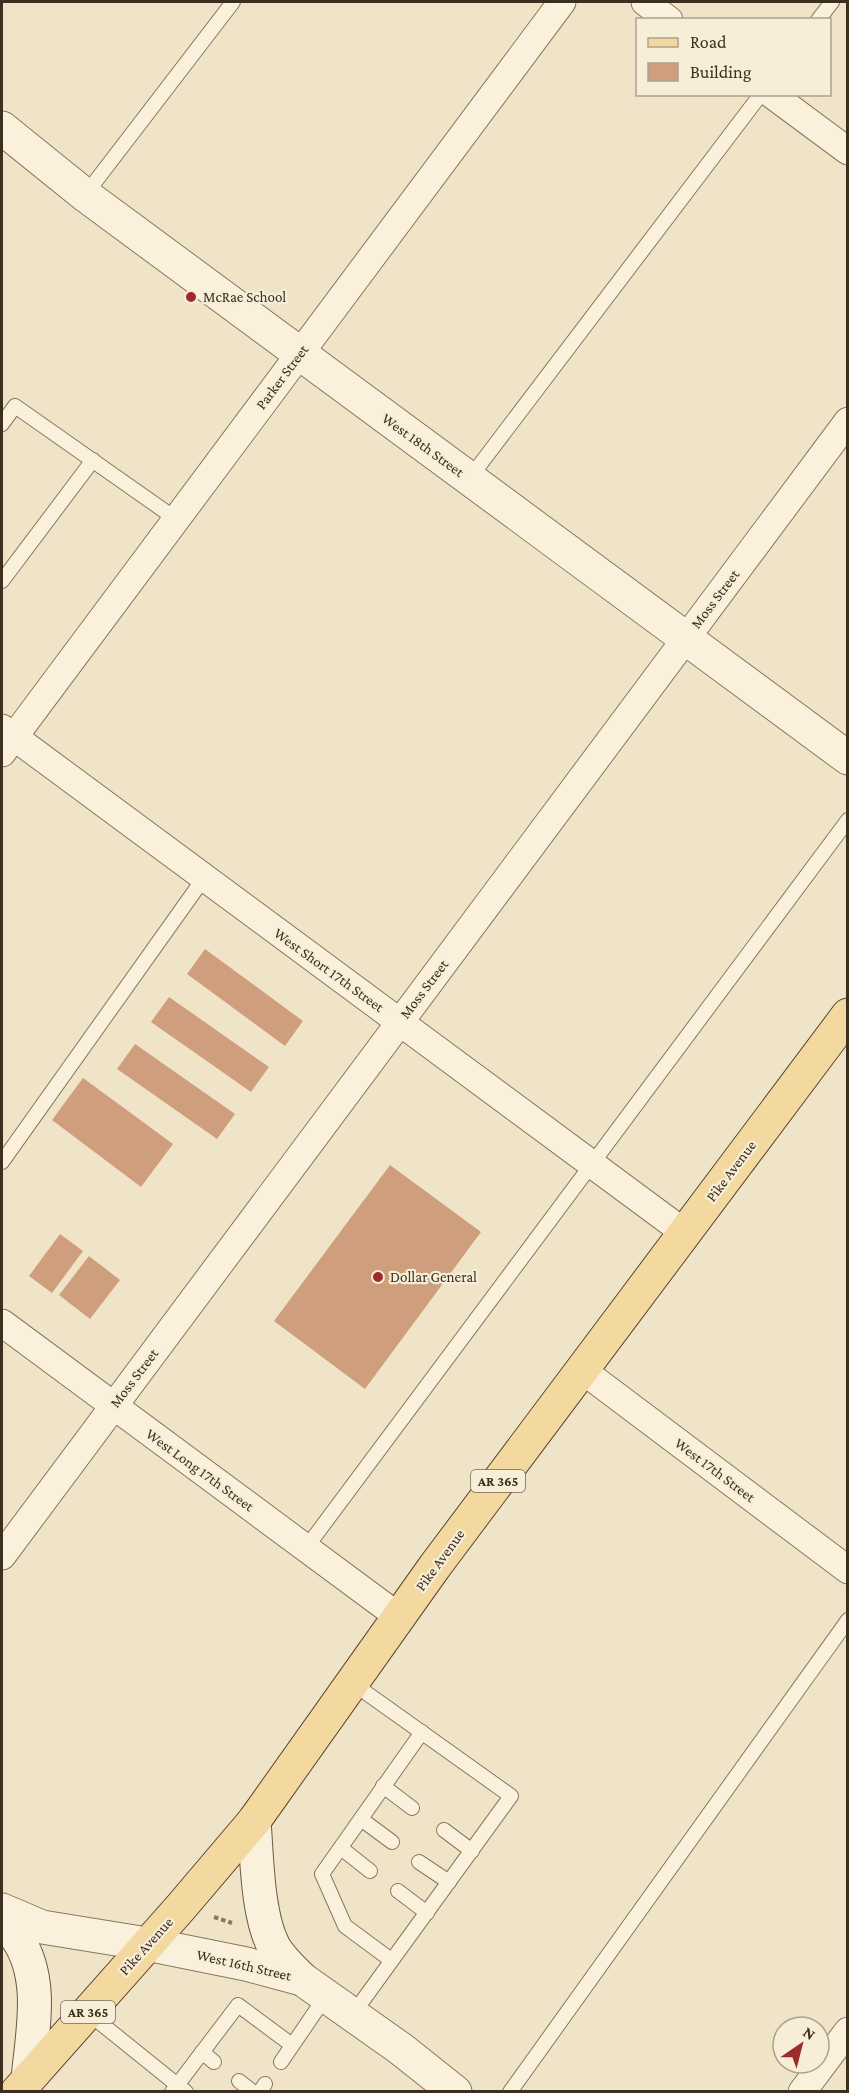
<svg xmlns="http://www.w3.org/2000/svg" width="849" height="2093" font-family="'Crimson Pro',serif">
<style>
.building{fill:#cf9f7d}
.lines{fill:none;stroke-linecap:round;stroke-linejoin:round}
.service-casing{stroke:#8d765c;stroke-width:16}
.minor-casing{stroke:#8d765c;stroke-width:29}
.tertiary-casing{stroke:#8d765c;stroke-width:35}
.secondary-casing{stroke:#6f573f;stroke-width:35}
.primary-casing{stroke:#5b4430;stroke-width:35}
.path{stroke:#8d765c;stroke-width:4;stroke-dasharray:4.5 3;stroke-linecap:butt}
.service{stroke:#faf1dc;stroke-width:14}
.minor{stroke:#faf1dc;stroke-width:27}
.tertiary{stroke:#faf1dc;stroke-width:33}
.secondary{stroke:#faf1dc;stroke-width:33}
.primary{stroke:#f3d9a0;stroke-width:33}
.poi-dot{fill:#9e2a2b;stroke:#f7eed8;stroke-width:2}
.labels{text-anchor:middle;stroke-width:4.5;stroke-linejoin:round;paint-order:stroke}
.shield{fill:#f7eed8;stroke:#756857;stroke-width:1.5}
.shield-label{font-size:14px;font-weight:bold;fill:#3d2e20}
.poi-label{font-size:15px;fill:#3d2e20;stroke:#f7eed8;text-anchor:start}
.street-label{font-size:15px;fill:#3d2e20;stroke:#f7eed8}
</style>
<rect width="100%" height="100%" fill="#f0e4c8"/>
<g class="building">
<polygon points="205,949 303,1021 285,1046 187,974"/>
<polygon points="169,997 269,1067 251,1092 151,1022"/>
<polygon points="135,1044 235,1114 217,1139 117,1069"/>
<polygon points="83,1078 173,1144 141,1187 52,1120"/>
<polygon points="390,1165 481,1232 365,1389 274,1321"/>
<polygon points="60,1234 83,1251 52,1293 29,1276"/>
<polygon points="89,1256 120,1280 90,1319 59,1295"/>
</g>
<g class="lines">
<defs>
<g id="service">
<polyline points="818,20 832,2"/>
<polyline points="85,195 233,2"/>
<polyline points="2,424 15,406 176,519"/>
<polyline points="469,479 761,94"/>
<polyline points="2,581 93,460"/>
<polyline points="2,1162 204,878"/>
<polyline points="306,1548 848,820"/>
<polyline points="351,1682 511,1796 353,2014"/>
<polyline points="383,1786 412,1808"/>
<polyline points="361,1819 392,1842"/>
<polyline points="444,1830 472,1851"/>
<polyline points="341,1848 370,1871"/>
<polyline points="419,1862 449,1882"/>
<polyline points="398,1891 427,1913"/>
<polyline points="391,1960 345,1926 322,1874 422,1732"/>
<polyline points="88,2013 186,2092"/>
<polyline points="202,2052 214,2062"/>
<polyline points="281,2062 326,1996"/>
<polyline points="239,2081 253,2092"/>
<polyline points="172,2092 238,2005 292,2045"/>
<polyline points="260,2092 265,2084"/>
<polyline points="510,2092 848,1620"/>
</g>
<g id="minor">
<polyline points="645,2 669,20"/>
<polyline points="771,94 848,151"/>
<polyline points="2,728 685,1233"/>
<polyline points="2,753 562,2"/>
<polyline points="2,1323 399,1617"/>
<polyline points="582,1370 848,1570"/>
<polyline points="2,1556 848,421"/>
<polyline points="802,2092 848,2031"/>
</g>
<g id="tertiary">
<polyline points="2,128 85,195 848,758"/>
<polyline points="2,1910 42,1927 147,1944 246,1964 302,1979 401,2049 455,2092"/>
</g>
<g id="secondary">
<path d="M 254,1821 C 257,1857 257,1915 274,1947 C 281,1959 292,1969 302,1979"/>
<path d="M 2,1920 C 6,1926 12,1932 17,1938 C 45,1979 32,2033 28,2079"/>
</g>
<polyline id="primary" points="17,2092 181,1907 254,1821 435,1566 848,1015"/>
</defs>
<use href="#service" class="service-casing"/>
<use href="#minor" class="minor-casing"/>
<use href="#tertiary" class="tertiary-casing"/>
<use href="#secondary" class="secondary-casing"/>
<use href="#primary" class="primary-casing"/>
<polyline class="path" points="214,1917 232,1923"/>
<use href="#service" class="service"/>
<use href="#minor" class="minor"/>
<use href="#tertiary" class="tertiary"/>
<use href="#secondary" class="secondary"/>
<use href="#primary" class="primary"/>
</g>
<g class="poi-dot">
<circle cx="191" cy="297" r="6"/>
<circle cx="378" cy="1277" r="6"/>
</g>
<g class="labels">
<g class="shield">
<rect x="471" y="1470" width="54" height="22" rx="4.5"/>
<rect x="61" y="2001" width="54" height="22" rx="4.5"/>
</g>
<g class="shield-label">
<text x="498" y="1486">AR 365</text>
<text x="88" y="2017">AR 365</text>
</g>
<g class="poi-label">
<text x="203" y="302">McRae School</text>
<text x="390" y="1282">Dollar General</text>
</g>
<g class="street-label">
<text transform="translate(282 377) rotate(-53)" y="5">Parker Street</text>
<text transform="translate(423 445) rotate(36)" y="5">West 18th Street</text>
<text transform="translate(715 599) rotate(-53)" y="5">Moss Street</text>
<text transform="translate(329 970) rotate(36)" y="5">West Short 17th Street</text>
<text transform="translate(424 989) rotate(-53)" y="5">Moss Street</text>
<text transform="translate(731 1171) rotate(-53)" y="5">Pike Avenue</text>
<text transform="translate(134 1378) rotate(-53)" y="5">Moss Street</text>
<text transform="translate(200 1470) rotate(36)" y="5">West Long 17th Street</text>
<text transform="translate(715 1470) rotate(37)" y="5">West 17th Street</text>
<text transform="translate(440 1560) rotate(-54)" y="5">Pike Avenue</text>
<text transform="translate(146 1946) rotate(-48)" y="5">Pike Avenue</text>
<text transform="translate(244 1965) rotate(13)" y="5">West 16th Street</text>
</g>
</g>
<rect width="849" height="2093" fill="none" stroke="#3d2e20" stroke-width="6"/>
<rect x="636" y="18" width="195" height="78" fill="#f7eed8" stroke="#ada18e" stroke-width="1.5"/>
<rect x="648" y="38" width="30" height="9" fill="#f3d9a0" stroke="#ada18e" stroke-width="1.5"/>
<text x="690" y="48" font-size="18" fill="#3d2e20">Road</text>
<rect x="648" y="63" width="30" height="18" fill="#cf9f7d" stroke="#ada18e" stroke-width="1.5"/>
<text x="690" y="78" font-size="18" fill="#3d2e20">Building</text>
<g transform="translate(801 2045) rotate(35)"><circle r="28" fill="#f7eed8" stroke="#ada18e" stroke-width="1.5"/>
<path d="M0-4.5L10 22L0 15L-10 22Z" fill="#9e2a2b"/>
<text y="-9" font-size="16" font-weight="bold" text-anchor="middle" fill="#3d2e20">N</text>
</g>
</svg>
